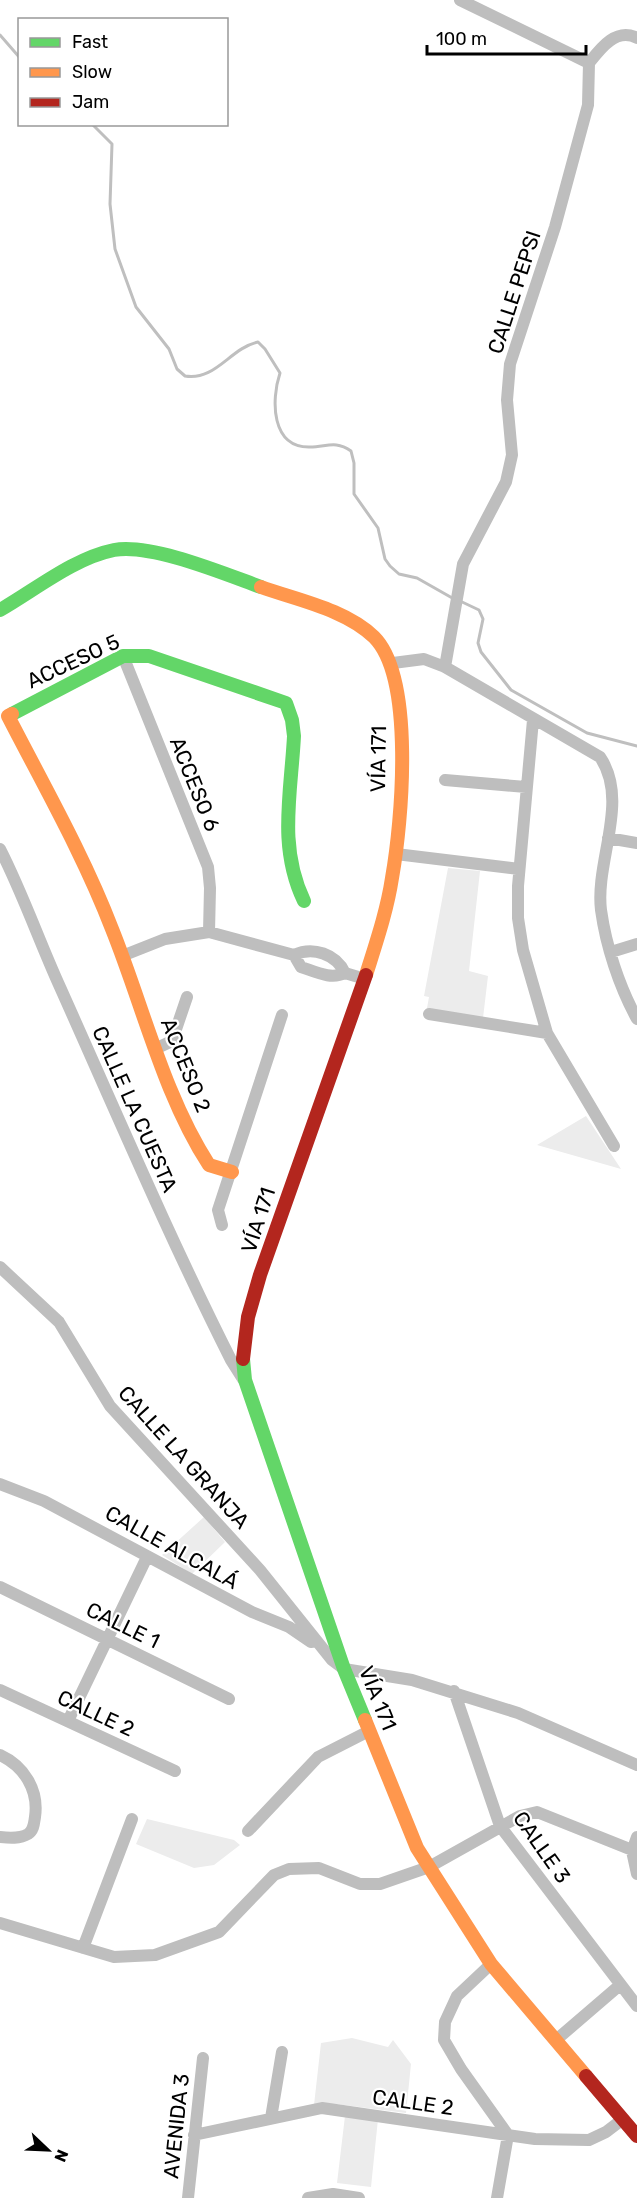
<svg xmlns="http://www.w3.org/2000/svg" width="637" height="2198" viewBox="0 0 637 2198" font-family="Rubik,sans-serif">
<style>
.green{fill:#ececec}
.lines{fill:none;stroke-linecap:round;stroke-linejoin:round}
.stream{stroke:#bfbfbf;stroke-width:3}
.street{stroke:#bebebe;stroke-width:12}
.fast{stroke:#63d668;stroke-width:14}
.slow{stroke:#ff974d;stroke-width:14}
.jam{stroke:#b3261e;stroke-width:14}
.labels{text-anchor:middle;dominant-baseline:central;stroke-width:4.5;stroke-linejoin:round;paint-order:stroke}
.street-label{font-size:21px;fill:#000;stroke:#fff}
</style>
<rect width="100%" height="100%" fill="#fff"/>
<path class="green" d="M 448,868 L 480,871 L 469,971 L 488,976 L 483,1018 L 427,1008 L 429,997 L 424,996 Z
M 586,1116 L 621,1169 L 537,1145 Z
M 204,1517 L 225,1542 L 192,1574 L 162,1555 Z
M 147,1819 L 234,1840 L 240,1845 L 214,1865 L 194,1868 L 136,1844 Z
M 352,2038 L 388,2047 L 393,2040 L 411,2064 L 406,2113 L 336,2104 L 314,2105 L 321,2043 Z
M 345,2116 L 378,2119 L 371,2187 L 337,2183 Z"/>
<g class="lines">
<path class="stream" d="M 0,35 L 20,58
M 92,124 L 112,144 L 110,204 L 115,249 L 136,307 L 169,349 L 177,369 L 185,376 C 216,381 230,348 258,342 L 265,349 L 280,373 C 271,400 271,448 310,447 C 327,447 335,440 351,451 L 354,463 L 354,494 L 378,528 L 385,559 L 390,566 L 399,574 L 417,578 L 454,599
M 460,601 L 479,610 L 483,619 L 478,643 L 481,652 L 511,690 L 587,733 L 637,746"/>
<path class="street" d="M 460,0 L 589,63
M 589,63 C 600,49 616,27 637,38
M 123,656 L 208,867 L 210,888 L 209,932
M 393,663 L 424,659 L 445,667 L 600,757 C 630,801 595,861 601,910 C 606,946 619,986 637,1019
M 445,667 L 463,564 L 506,482 L 512,455 L 507,400 L 510,364 L 555,227 L 588,105 L 589,63
M 533,720 L 518,886 L 518,918 L 523,950 L 547,1033 L 614,1146
M 445,780 L 526,787
M 608,838 L 637,843
M 0,849 C 23,894 39,941 60,987 C 116,1112 169,1237 231,1360 L 243,1379
M 396,854 L 519,869
M 611,952 L 637,944
M 294,955 L 301,967 C 316,972 331,980 345,973
M 122,956 L 165,939 L 209,932 L 294,955 C 313,946 336,954 345,973 L 365,979
M 429,1014 L 547,1033
M 155,1049 L 172,1041 L 187,997
M 222,1225 L 218,1210 L 282,1015
M 0,1267 L 59,1322 L 110,1406 L 260,1570 L 332,1660 L 344,1669 L 412,1680 L 518,1713 L 637,1765
M 0,1484 L 44,1501 L 252,1612 L 289,1627 L 311,1642
M 0,1587 L 229,1699
M 0,1690 L 175,1771
M 454,1691 L 500,1826 L 637,2006
M 68,1721 L 147,1557
M 0,1755 C 24,1766 39,1790 35,1817 C 34,1823 34,1830 28,1834 C 20,1839 9,1838 0,1837
M 248,1831 L 318,1757 L 369,1731
M 637,1837 L 632,1851 L 637,1874
M 0,1923 L 114,1957 L 155,1955 L 219,1932 L 274,1875 L 289,1869 L 319,1868 L 360,1884 L 380,1884 L 429,1867 L 520,1816 L 537,1812 L 637,1852
M 83,1948 L 132,1819
M 491,1964 L 457,1996 L 445,2022 L 444,2040 L 461,2069 L 508,2135 L 497,2198
M 556,2040 L 620,1985
M 271,2118 L 282,2052
M 194,2135 L 322,2108 L 535,2139 L 589,2140 L 606,2132 L 623,2119
M 188,2198 L 203,2058
M 308,2198 L 333,2194 L 359,2198"/>
<path class="fast" d="M 0,610 C 35,590 74,558 114,550 C 151,543 225,574 261,587
M 12,714 L 123,656 L 149,656 L 286,703 L 292,720 L 294,736 C 291,794 278,847 304,901
M 243,1359 L 245,1380 L 344,1669 L 365,1720"/>
<path class="slow" d="M 261,587 C 297,600 345,609 374,637 C 415,678 402,822 392,878 C 387,911 376,943 366,975
M 12,714 L 8,716 C 44,786 84,856 112,929 C 143,1006 164,1096 209,1165 L 232,1172
M 365,1720 L 417,1848 L 491,1964 L 586,2076"/>
<path class="jam" d="M 243,1359 L 248,1317 L 260,1275 L 366,975
M 586,2076 L 637,2136"/>
</g>
<g class="labels">
<g class="street-label">
<text transform="translate(514 292) rotate(-72)">CALLE PEPSI</text>
<text transform="translate(73 661) rotate(-25)">ACCESO 5</text>
<text transform="translate(378 759) rotate(-89)">VÍA 171</text>
<text transform="translate(195 784) rotate(68)">ACCESO 6</text>
<text transform="translate(186 1065) rotate(68)">ACCESO 2</text>
<text transform="translate(135 1109) rotate(66)">CALLE LA CUESTA</text>
<text transform="translate(258 1220) rotate(-72)">VÍA 171</text>
<text transform="translate(184 1457) rotate(48)">CALLE LA GRANJA</text>
<text transform="translate(172 1547) rotate(29)">CALLE ALCALÁ</text>
<text transform="translate(123 1625) rotate(26)">CALLE 1</text>
<text transform="translate(378 1698) rotate(68)">VÍA 171</text>
<text transform="translate(96 1713) rotate(25)">CALLE 2</text>
<text transform="translate(542 1847) rotate(55)">CALLE 3</text>
<text transform="translate(413 2102) rotate(8)">CALLE 2</text>
<text transform="translate(176 2126) rotate(-84)">AVENIDA 3</text>
</g>
</g>
<rect x="18" y="18" width="210" height="108" fill="#ffffff" stroke="#999999" stroke-width="1.5"/>
<rect x="30" y="38" width="30" height="9" fill="#63d668" stroke="#999999" stroke-width="1.5"/>
<text x="72" y="48" font-size="18" fill="#000000">Fast</text>
<rect x="30" y="68" width="30" height="9" fill="#ff974d" stroke="#999999" stroke-width="1.5"/>
<text x="72" y="78" font-size="18" fill="#000000">Slow</text>
<rect x="30" y="98" width="30" height="9" fill="#b3261e" stroke="#999999" stroke-width="1.5"/>
<text x="72" y="108" font-size="18" fill="#000000">Jam</text>
<g transform="translate(48 2150) rotate(113)" stroke="#ffffff" stroke-width="4.5" paint-order="stroke">
<path d="M0-4.5L10 22L0 15L-10 22Z" fill="#000000"/>
<text y="-9" font-size="16" font-weight="bold" text-anchor="middle" fill="#000000">N</text>
</g>
<path d="M427 45v9h159v-9" fill="none" stroke="#000000" stroke-width="3"/>
<text x="436" y="45" font-size="18" fill="#000000" stroke="#ffffff" stroke-width="4.5" paint-order="stroke">100 m</text>
</svg>
